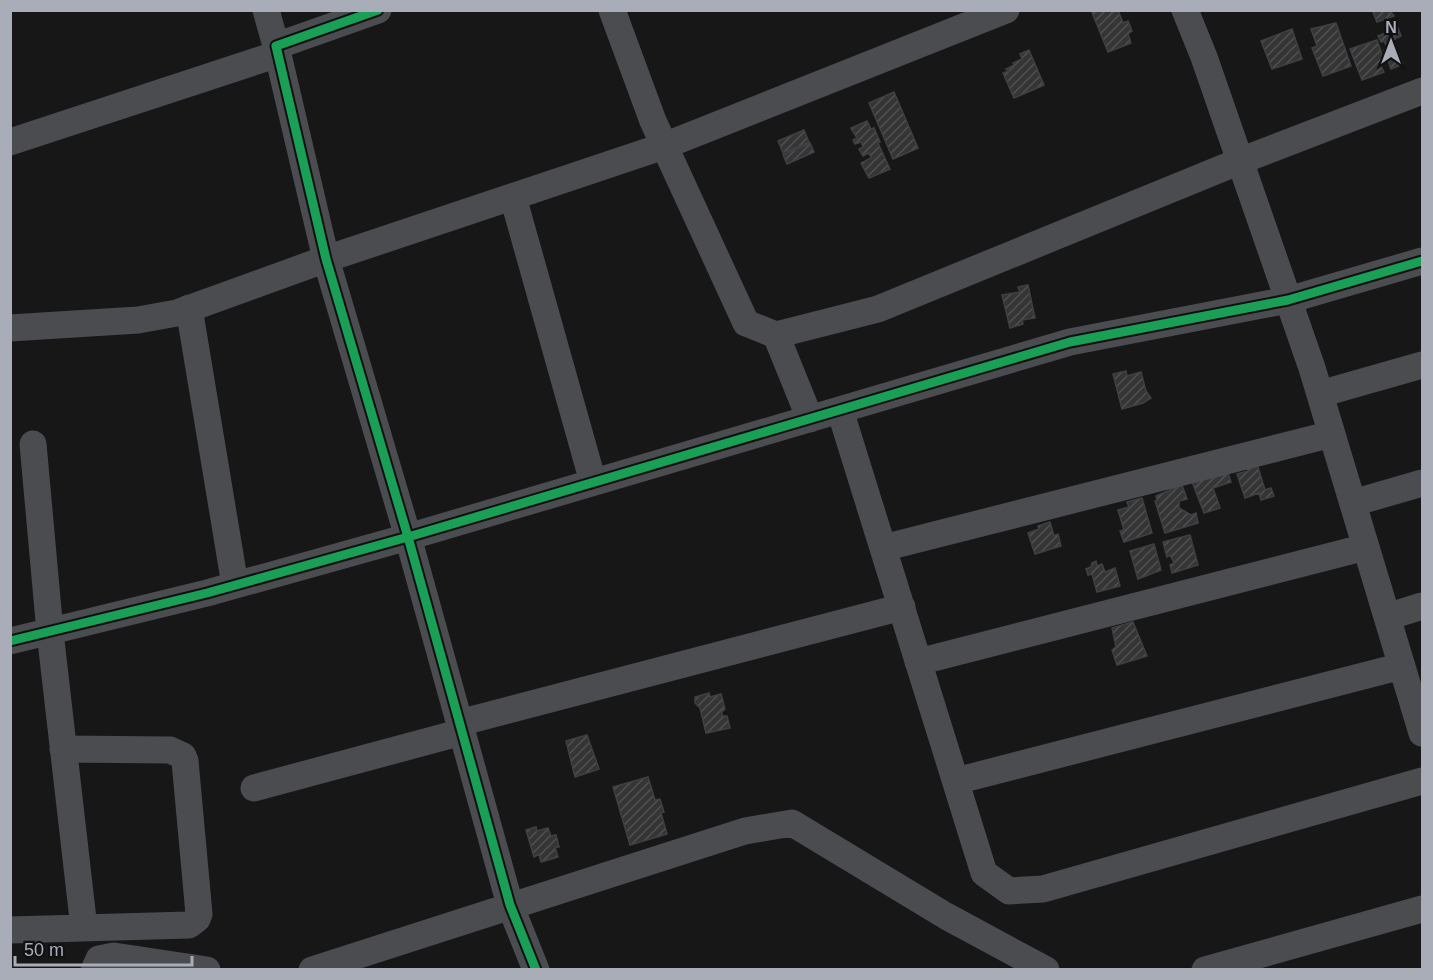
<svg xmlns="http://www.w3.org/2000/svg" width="1433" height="980" viewBox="0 0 1433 980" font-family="Arial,sans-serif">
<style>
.building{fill:url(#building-hatch);stroke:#3f4043;stroke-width:1.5}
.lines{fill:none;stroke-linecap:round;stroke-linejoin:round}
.street{stroke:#4b4c50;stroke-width:27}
.cycleway-casing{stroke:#111113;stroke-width:13}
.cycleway{stroke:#1a9f57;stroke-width:9}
</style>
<defs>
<pattern id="building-hatch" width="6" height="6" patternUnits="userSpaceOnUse" patternTransform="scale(1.5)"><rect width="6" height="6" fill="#353536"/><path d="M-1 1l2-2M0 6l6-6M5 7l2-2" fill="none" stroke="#4f5051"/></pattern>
</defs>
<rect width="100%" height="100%" fill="#171717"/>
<path class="building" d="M 1091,10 L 1118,10 L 1123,23 L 1128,21 L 1132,31 L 1128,34 L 1131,43 L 1108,52 Z
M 1372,10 L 1393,10 L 1390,11 L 1394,16 L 1377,22 Z
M 1336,23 L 1351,66 L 1323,76 L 1312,48 L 1317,46 L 1311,29 Z
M 1398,28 L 1401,36 L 1393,40 L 1403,64 L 1391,69 L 1384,50 L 1387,47 L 1384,41 L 1381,42 L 1378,36 Z
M 1292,29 L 1302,59 L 1272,69 L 1261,41 Z
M 1377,40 L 1384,60 L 1380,64 L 1384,72 L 1362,80 L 1350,49 Z
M 1029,50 L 1044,85 L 1014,98 L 1003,73 L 1009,71 L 1006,69 L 1014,65 L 1013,63 L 1022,59 L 1020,54 Z
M 894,92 L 918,148 L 893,159 L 869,103 Z
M 867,121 L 871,129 L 874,128 L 880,142 L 878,143 L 890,169 L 869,178 L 861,163 L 871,158 L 869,153 L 863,156 L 859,149 L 863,147 L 861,142 L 855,144 L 853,140 L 857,138 L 851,128 Z
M 804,130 L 809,142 L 783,153 L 778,141 Z
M 810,143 L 814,152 L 787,164 L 783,155 Z
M 1028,285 L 1035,318 L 1022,320 L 1023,324 L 1010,328 L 1002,295 L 1020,292 L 1018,287 Z
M 1126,371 L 1127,376 L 1141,372 L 1146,391 L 1151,398 L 1143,403 L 1122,409 L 1113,374 Z
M 1257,464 L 1265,490 L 1271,488 L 1274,496 L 1261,500 L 1259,493 L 1245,498 L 1237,474 L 1248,471 L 1246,468 Z
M 1226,467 L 1231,482 L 1213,488 L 1220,508 L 1204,513 L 1191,479 Z
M 1182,485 L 1187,499 L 1179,501 L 1179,508 L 1191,515 L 1196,513 L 1198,523 L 1165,533 L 1155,501 L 1157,500 L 1156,496 Z
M 1142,498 L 1152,533 L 1124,542 L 1120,531 L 1124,530 L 1118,510 L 1129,507 L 1127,502 Z
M 1050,522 L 1054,536 L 1058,534 L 1061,546 L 1035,554 L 1028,533 L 1039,529 L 1038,526 Z
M 1190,535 L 1198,565 L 1172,573 L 1170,565 L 1174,563 L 1170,555 L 1167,557 L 1163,542 Z
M 1154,544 L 1161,570 L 1138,579 L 1130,551 Z
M 1096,561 L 1097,566 L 1102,564 L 1105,572 L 1115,568 L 1120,586 L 1097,592 L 1092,574 L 1088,575 L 1086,569 L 1091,567 L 1092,563 Z
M 1133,622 L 1147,656 L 1117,665 L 1112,650 L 1116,647 L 1112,628 Z
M 709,693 L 710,697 L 721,694 L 725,709 L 722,712 L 722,716 L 727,716 L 730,728 L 706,733 L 700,708 L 695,703 L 695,697 Z
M 587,735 L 599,769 L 575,777 L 566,741 Z
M 648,777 L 655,800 L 660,799 L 664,812 L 661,813 L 667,834 L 630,845 L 613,787 Z
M 536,827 L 537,831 L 548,828 L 551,836 L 556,835 L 559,847 L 555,847 L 558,857 L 541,862 L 539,854 L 534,857 L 526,830 Z"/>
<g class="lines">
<path class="street" d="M 266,10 L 276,46
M 378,10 L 276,46 L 326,259 L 408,537 L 510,905 L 536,970
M 612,10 L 653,121 L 746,323 L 776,335 L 878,309 L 1240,161 L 1422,91
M 1185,10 L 1204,57 L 1312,368 L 1422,733
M 10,142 L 278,54
M 513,197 L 593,482
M 189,308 L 235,585
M 10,328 L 138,320 L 177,313 L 326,259 L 664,146 L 1006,10
M 776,335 L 810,419
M 1320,394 L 1422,365
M 840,410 L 984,873 L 1009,891 L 1043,889 L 1422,781
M 33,444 L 50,632 L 84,928
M 1353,503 L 1422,483
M 883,548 L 1332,434
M 1387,617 L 1422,606
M 10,641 L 207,593 L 408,537 L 1070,342 L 1288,300 L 1422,261
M 918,662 L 1366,547
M 459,723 L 902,607
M 956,781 L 1402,666
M 254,788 L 462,732
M 10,930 L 189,925 L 197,919 L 199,914 L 185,761 L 183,756 L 170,750 L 63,749
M 94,970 L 99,959 L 114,956 L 207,970
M 312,970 L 745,831 L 792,823 L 946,916 L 1046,970
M 1205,970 L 1422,909"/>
<defs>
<path id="cycleway" d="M 378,10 L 276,46 L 326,259 L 408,537 L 510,905 L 536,970
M 10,641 L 207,593 L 408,537 L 1070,342 L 1288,300 L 1422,261"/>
</defs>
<use href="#cycleway" class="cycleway-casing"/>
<use href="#cycleway" class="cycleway"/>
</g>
<rect width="1433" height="980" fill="none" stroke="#a8adb8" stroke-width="24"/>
<g transform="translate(1391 42)" stroke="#111113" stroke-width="4.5" paint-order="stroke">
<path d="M0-4.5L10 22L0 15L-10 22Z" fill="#a8adb8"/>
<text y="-9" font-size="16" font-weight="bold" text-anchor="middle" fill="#a8adb8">N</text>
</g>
<path d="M15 956v9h177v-9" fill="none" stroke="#a8adb8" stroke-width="3"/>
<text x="24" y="956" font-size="18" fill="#a8adb8" stroke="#111113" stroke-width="4.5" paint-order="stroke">50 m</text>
</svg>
